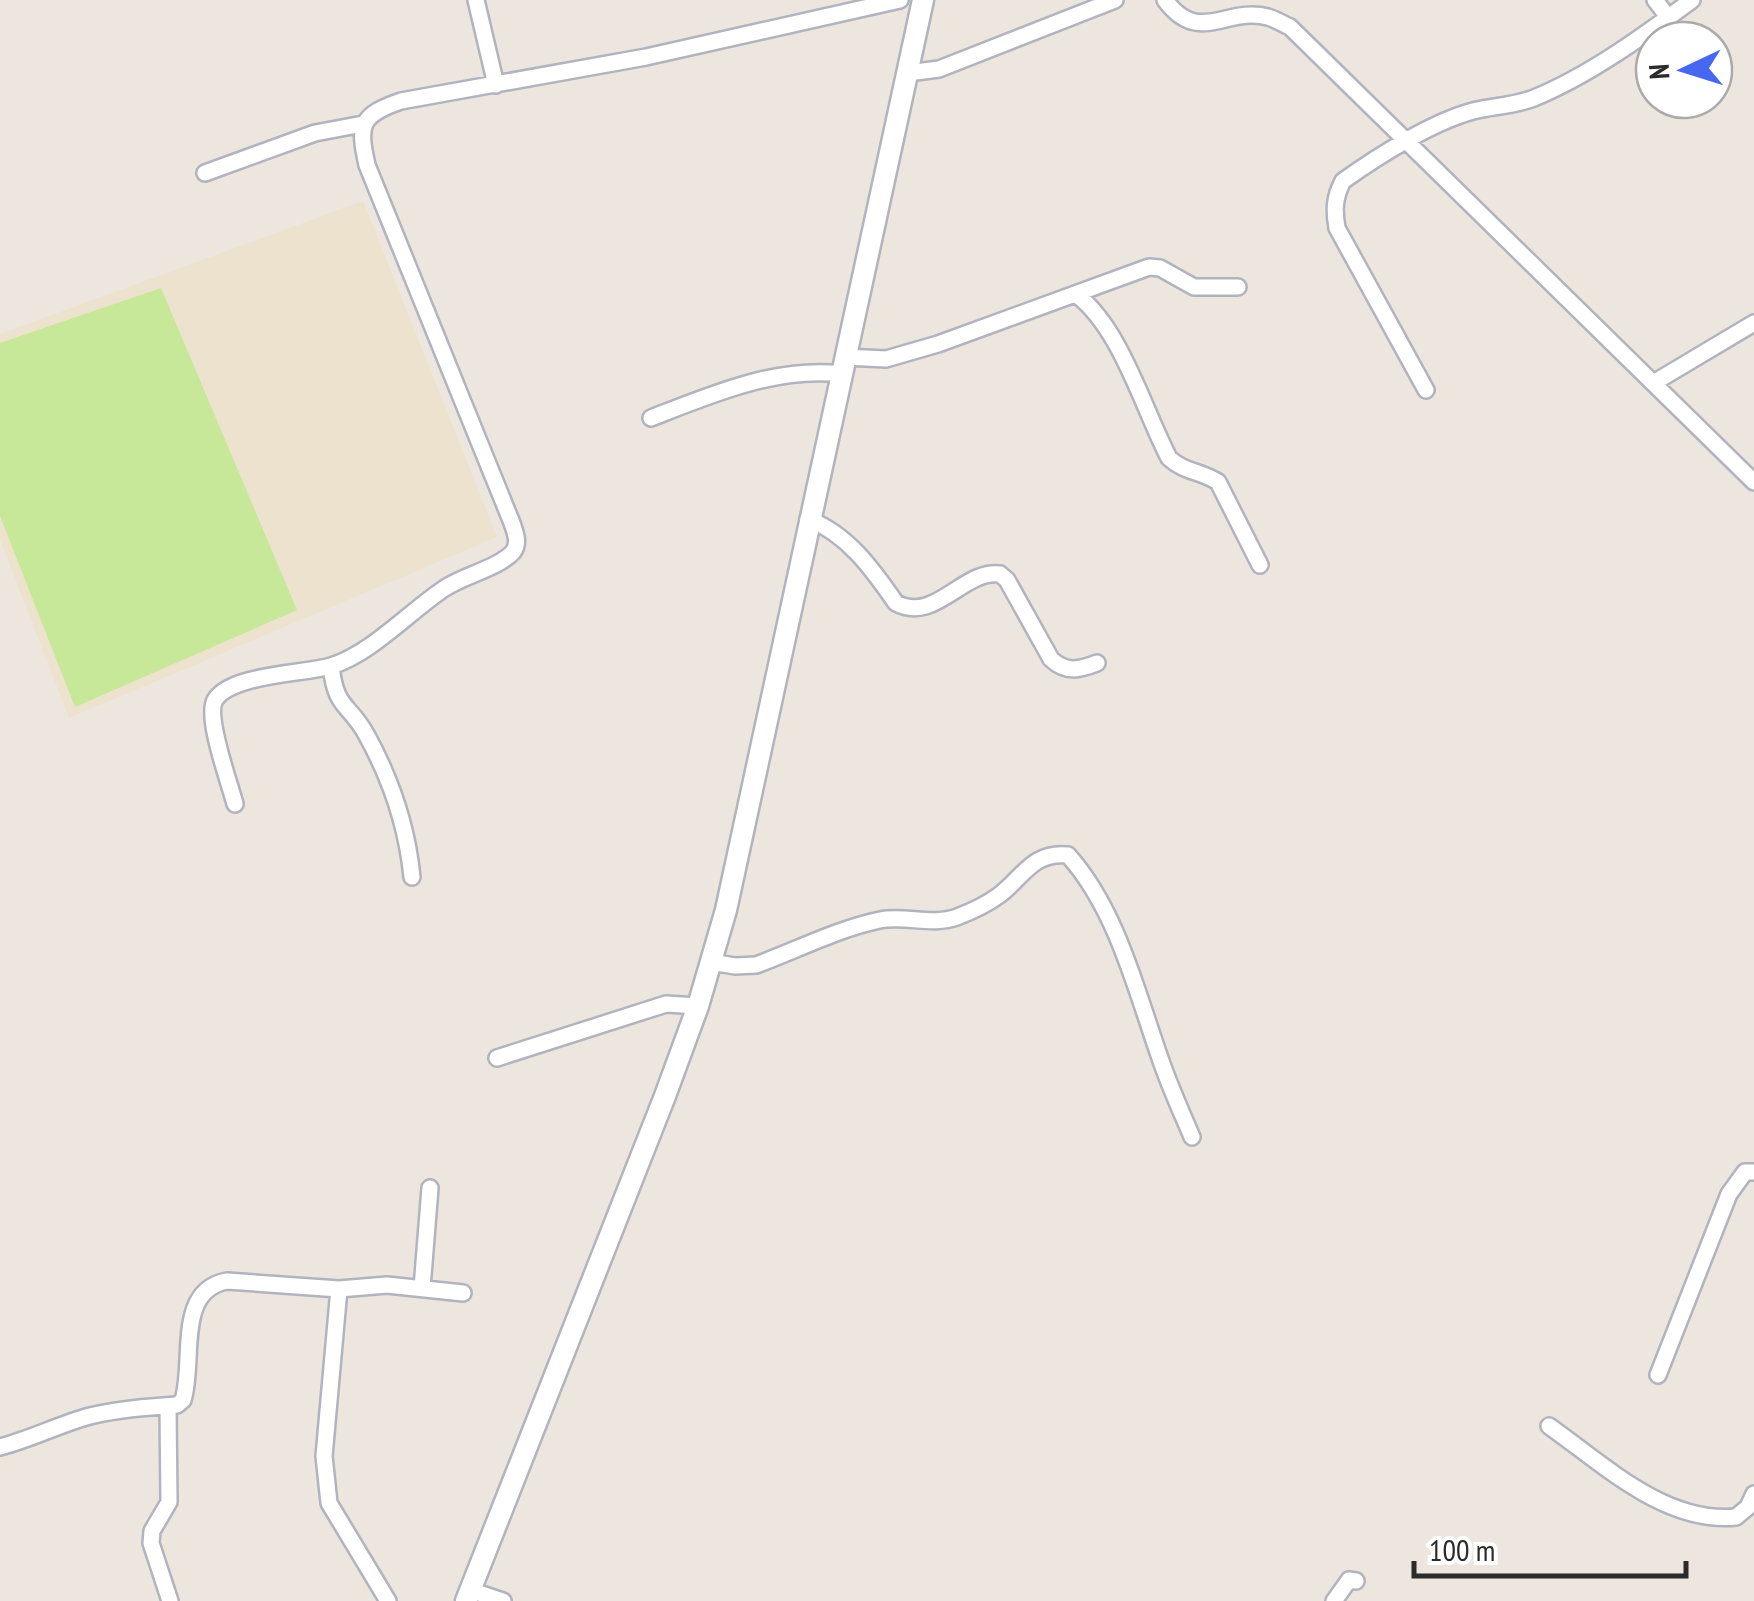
<svg xmlns="http://www.w3.org/2000/svg" width="1754" height="1601" viewBox="0 0 1754 1601" font-family="'PT Sans Narrow',sans-serif">
<style>
.education{fill:#ede2ce}
.pitch{fill:#c7e799}
.lines{fill:none;stroke-linecap:round;stroke-linejoin:round}
.street-casing{stroke:#b1b4be;stroke-width:20}
.secondary-casing{stroke:#b1b4be;stroke-width:25}
.street{stroke:#fff;stroke-width:15}
.secondary{stroke:#fff;stroke-width:20}
</style>
<rect width="100%" height="100%" fill="#ece6de"/>
<path class="education" d="M 363,201 L 497,537 L 69,718 L 0,540 L 0,334 Z"/>
<path class="pitch" d="M 161,288 L 297,610 L 75,707 L 0,516 L 0,343 Z"/>
<g class="lines">
<defs>
<path id="street" d="M 476,0 L 496,85
M 1165,0 C 1199,46 1226,6 1268,17 C 1275,19 1283,24 1290,27 L 1754,482
M 1655,0 L 1668,17
M 908,73 L 939,69 L 1115,0
M 205,173 L 315,133 L 363,124
M 1077,295 C 1121,329 1143,408 1169,458 C 1184,472 1201,471 1218,482 L 1260,565
M 844,357 L 886,359 L 938,344 L 1149,267 L 1160,268 L 1194,287 L 1238,287
M 1655,382 L 1754,323
M 1426,390 L 1337,228 C 1334,210 1334,198 1343,181 C 1378,156 1432,122 1473,111 C 1493,106 1514,106 1534,98 C 1590,75 1643,36 1692,0
M 651,418 C 710,395 777,366 841,374
M 808,519 C 848,534 873,570 896,603 C 935,624 963,569 1000,574 L 1007,580 L 1051,659 C 1066,673 1079,670 1097,663
M 331,666 C 336,710 348,702 366,734 C 391,779 407,827 412,877
M 235,804 C 230,784 205,717 215,700 C 231,674 304,674 331,666 C 371,654 410,611 445,588 C 463,576 500,567 513,552 C 520,543 515,532 512,523 L 367,165 C 358,125 360,115 401,101 L 646,57 L 900,0
M 711,962 L 735,966 L 756,965 C 797,950 837,929 880,920 C 905,915 933,926 957,917 C 970,912 987,904 998,896 C 1022,879 1032,851 1068,855 C 1117,910 1136,990 1160,1058 C 1169,1085 1181,1111 1192,1137
M 497,1058 L 666,1004 L 698,1006
M 422,1288 L 430,1188
M 339,1289 L 387,1285 L 463,1293
M 1658,1375 L 1729,1194 L 1745,1172 L 1754,1172
M 168,1406 L 169,1502 L 152,1531 L 151,1543 L 170,1601
M 1549,1426 C 1603,1464 1665,1524 1736,1517 L 1748,1507 L 1754,1494
M 0,1447 C 31,1439 60,1424 90,1416 C 119,1409 148,1407 177,1405 L 183,1400 C 195,1362 175,1290 227,1281 L 339,1289 L 324,1456 L 329,1503 L 388,1601
M 470,1590 L 503,1601
M 1334,1601 L 1349,1580 L 1356,1581"/>
<path id="secondary" d="M 466,1601 L 665,1096 L 698,1006 L 726,910 L 923,0"/>
</defs>
<use href="#street" class="street-casing"/>
<use href="#secondary" class="secondary-casing"/>
<use href="#street" class="street"/>
<use href="#secondary" class="secondary"/>
</g>
<g transform="translate(1684 70) rotate(266)"><circle r="48" fill="#ffffff" stroke="#aaaaaa" stroke-width="2.5"/>
<path d="M0-8L18 38L0 25L-18 38Z" fill="#4668f1"/>
<text y="-15" font-size="28" font-weight="bold" text-anchor="middle" fill="#2b2b2b">N</text>
</g>
<path d="M1414 1561v15h272v-15" fill="none" stroke="#2b2b2b" stroke-width="5"/>
<text x="1429" y="1561" font-size="30" fill="#2b2b2b" stroke="#ffffff" stroke-width="8" paint-order="stroke">100 m</text>
</svg>
